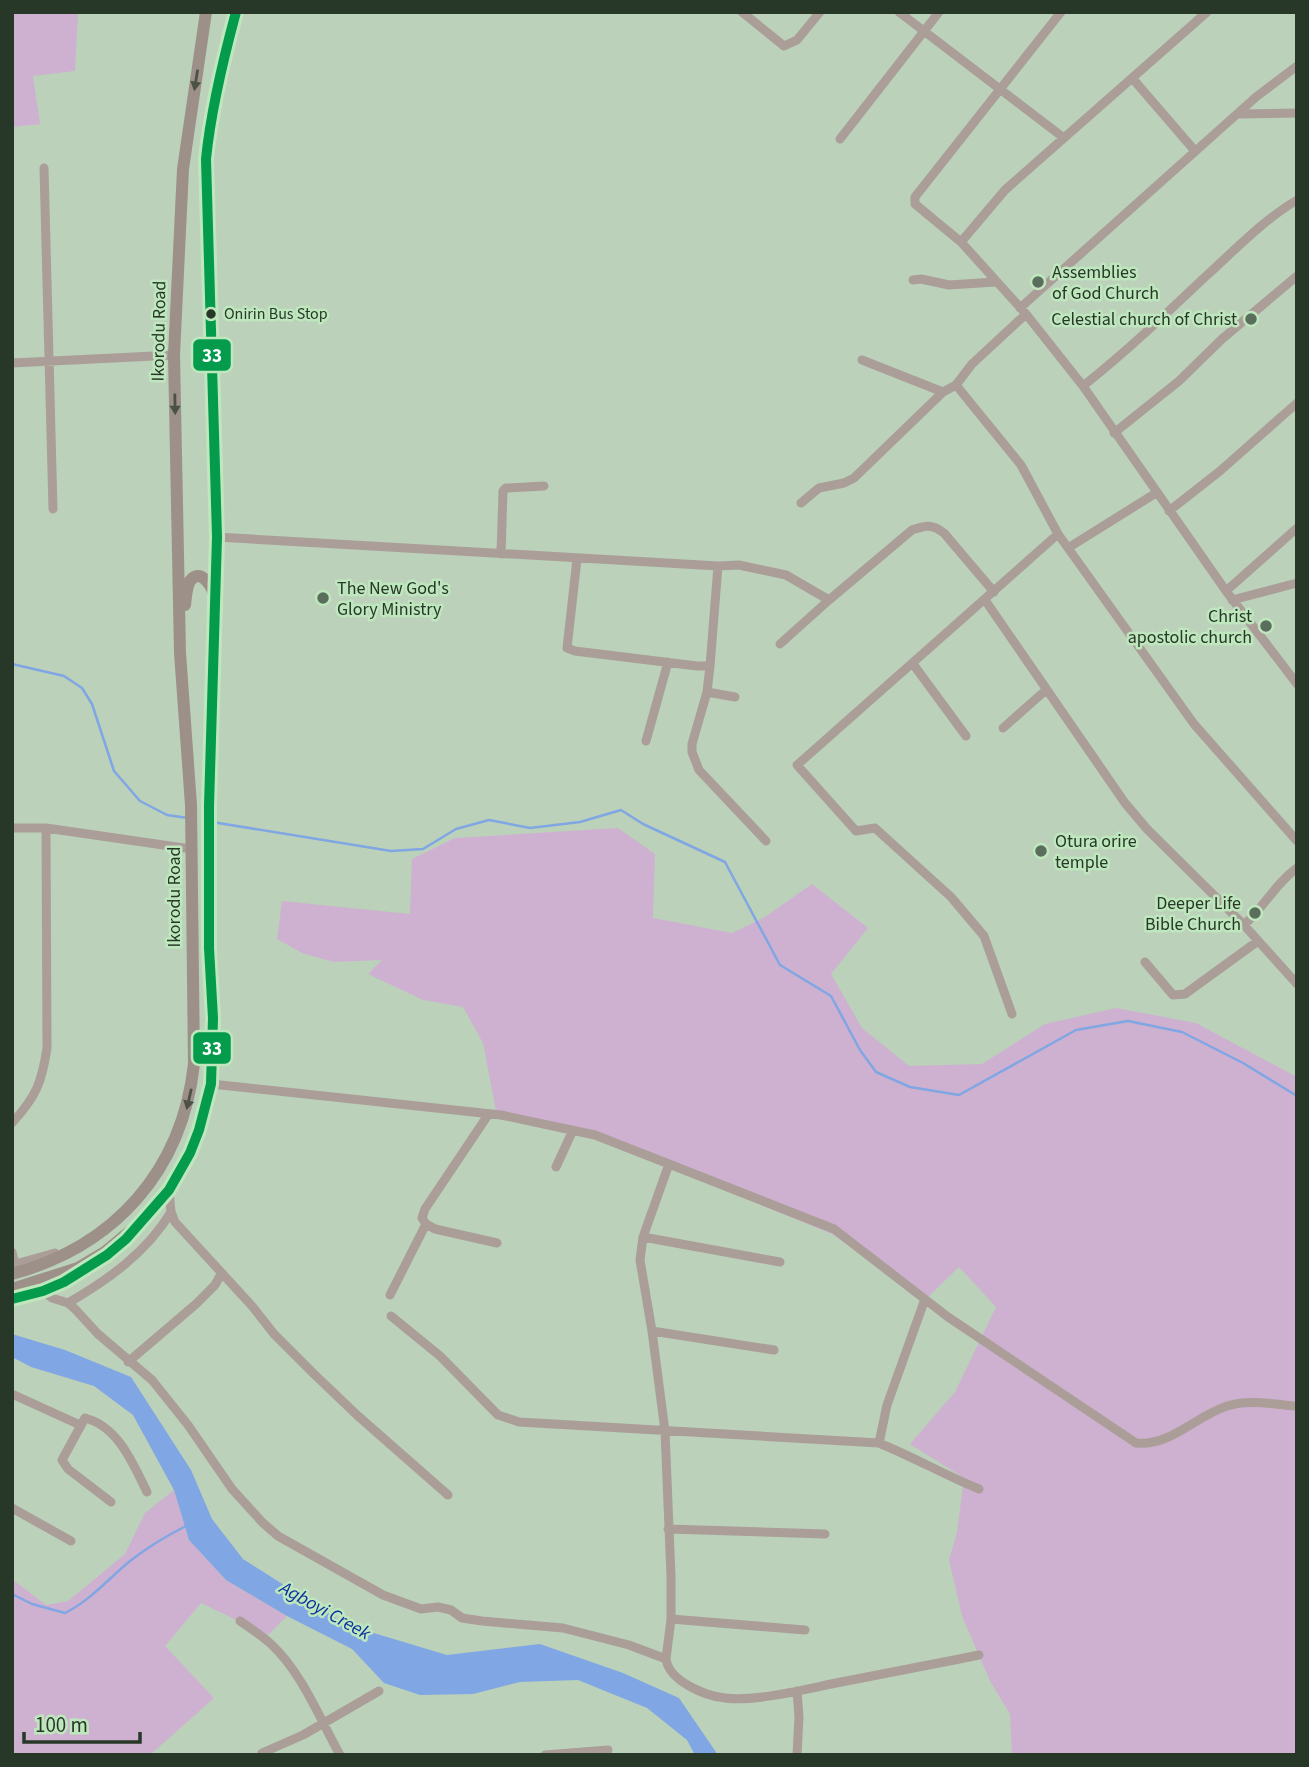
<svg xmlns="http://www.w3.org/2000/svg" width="1309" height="1767" viewBox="0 0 1309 1767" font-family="'Source Sans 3',sans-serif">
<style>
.green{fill:#ceb1d1}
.water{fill:#80a6e3}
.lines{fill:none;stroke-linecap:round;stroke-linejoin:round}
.stream{stroke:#80a6e3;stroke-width:2.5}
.minor{stroke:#ab9e99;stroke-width:9}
.highway{stroke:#9d9089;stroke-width:12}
.bus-1-casing{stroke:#bfe7be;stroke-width:16}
.bus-1{stroke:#049b4d;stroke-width:10}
.oneway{fill:#4b5245}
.poi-dot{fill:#5b6e5b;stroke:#bfe7be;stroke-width:2.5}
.bus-dot{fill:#283828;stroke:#bfe7be;stroke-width:2.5}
.labels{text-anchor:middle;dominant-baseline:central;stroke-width:5;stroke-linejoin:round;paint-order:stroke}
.bus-label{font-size:16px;fill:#283828;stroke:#bfe7be;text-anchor:start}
.poi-label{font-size:18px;fill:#283828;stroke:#bfe7be;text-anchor:start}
.street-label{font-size:18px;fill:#283828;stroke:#bfe7be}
.water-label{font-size:19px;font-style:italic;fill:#0a309f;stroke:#bfe7be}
.line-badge{stroke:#bfe7be;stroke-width:2.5}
.badge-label{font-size:19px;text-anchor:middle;font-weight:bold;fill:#fff}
</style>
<rect width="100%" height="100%" fill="#bbd1ba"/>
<path class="green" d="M 12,12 L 78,12 L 75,71 L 33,76 L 40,124 L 12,127 Z
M 618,828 L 655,854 L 653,918 L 732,933 L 765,917 L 812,884 L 868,928 L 831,974 L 862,1028 L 909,1066 L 982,1064 L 1045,1024 L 1116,1008 L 1196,1023 L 1297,1077 L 1297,1755 L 1012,1755 L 1010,1714 L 990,1681 L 962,1616 L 949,1560 L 957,1532 L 964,1478 L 910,1444 L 955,1392 L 996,1307 L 959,1267 L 926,1299 L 832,1234 L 582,1132 L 497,1116 L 483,1043 L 463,1007 L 423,1000 L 368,974 L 382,960 L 334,962 L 302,953 L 277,939 L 282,901 L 410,914 L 412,859 L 455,838 Z
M 174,1490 L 189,1540 L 226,1580 L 287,1616 L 268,1635 L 201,1603 L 165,1646 L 214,1698 L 150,1755 L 12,1755 L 12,1579 L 46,1605 L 68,1601 L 125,1554 L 145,1513 Z"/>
<path class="water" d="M 12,1334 L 65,1350 L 131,1377 L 191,1470 L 212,1519 L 243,1559 L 347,1625 L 447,1655 L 540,1644 L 623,1673 L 679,1698 L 718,1755 L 695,1755 L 687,1740 L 647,1708 L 578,1680 L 520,1682 L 473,1694 L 420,1695 L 384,1683 L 352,1649 L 287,1616 L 226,1580 L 189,1540 L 174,1490 L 133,1415 L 94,1386 L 31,1367 L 12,1357 Z"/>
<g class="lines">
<path class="stream" d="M 12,664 L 64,676 L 82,688 L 92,704 L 114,771 L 140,801 L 167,815 L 188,818
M 212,822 L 391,851 L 423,849 L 456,829 L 489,820 L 530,828 L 580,822 L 621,810 L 643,824 L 725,862 L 780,965 L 831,996 L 860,1050 L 876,1072 L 910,1087 L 959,1095 L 1076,1030 L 1128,1021 L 1182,1032 L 1243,1063 L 1297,1096
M 12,1594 L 32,1604 L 65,1613 C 91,1600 108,1579 130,1561 C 148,1547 166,1536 186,1526"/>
<path class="minor" d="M 742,12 L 784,46 L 797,40 L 820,12
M 899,12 L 1064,138
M 1061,12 L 915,197 L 915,204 L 961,242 L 1026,314 L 1083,386 L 1226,591 L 1297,684
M 1133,79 L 1195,151
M 1240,114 L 1297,113
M 840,139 L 939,12
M 44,168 L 53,509
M 961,242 L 1005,190 L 1207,12
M 913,280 L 921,279 L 949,285 L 995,282
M 1020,308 L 1256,97 L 1297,66
M 862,360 L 943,392
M 12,363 L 174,355
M 956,385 L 1021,465 L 1058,534 L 1194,724 L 1297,841
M 1083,386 C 1126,352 1166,314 1205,277 C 1235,250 1262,221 1297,200
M 1114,433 L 1179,381 L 1222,339 L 1297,276
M 801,503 L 819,488 L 844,483 L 854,478 L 943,392 L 956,385 L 972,364 L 1026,314
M 1169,511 L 1220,471 L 1297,403
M 217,537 L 718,566 L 739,565 L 786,575 L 829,600 L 912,530 C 926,525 932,524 944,533 L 994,592
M 1068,548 L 1156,493
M 501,554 L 503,491 L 506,488 L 544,486
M 577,559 L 567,648 L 575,651 L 697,666 L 710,666 L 718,566
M 1226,591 L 1297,528
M 985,600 L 1125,803 L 1147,829 L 1244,925 L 1297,984
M 1232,600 L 1297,583
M 780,644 L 829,600
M 913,664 L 966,736
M 710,666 L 707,692 L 692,744 L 692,752 L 699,770 L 766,841
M 707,692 L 735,697
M 1003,728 L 1046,690
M 646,741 L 668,662
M 12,828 L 46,828 L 184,848
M 1244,925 C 1264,907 1275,884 1297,868
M 1145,962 L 1173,995 L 1185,994 L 1258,941
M 1012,1014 L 984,936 L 951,897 L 875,828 L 856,831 L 797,765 L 1058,534
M 211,1084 L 501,1115 L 595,1135 L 669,1164 L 834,1229 L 948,1317 L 1136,1443 C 1169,1447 1196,1416 1227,1406 C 1248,1399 1273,1404 1294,1406
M 488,1115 L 425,1209 L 422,1218 L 426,1224 L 435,1229 L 497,1243
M 12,1123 C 36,1097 42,1082 47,1048 L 46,828
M 556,1167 L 573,1130
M 169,1190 L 171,1212 L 175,1222 L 252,1306 L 274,1334 L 314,1374 L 358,1416 L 448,1495
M 643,1237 L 780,1262
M 12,1252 L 15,1264
M 12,1265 L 55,1253
M 43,1291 L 52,1298 L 68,1303 L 75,1309 L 98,1334 L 152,1380 L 188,1425 L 232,1489 L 262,1522 L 278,1536 L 383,1595 L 421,1609 L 438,1607 L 451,1610 L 462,1618 L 482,1621 L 563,1628 L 629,1645 L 666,1659 C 669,1681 705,1696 725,1698 C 753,1702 803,1690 831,1684 C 881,1674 930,1665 979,1655
M 390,1295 L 426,1224
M 12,1299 L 43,1291 L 85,1270
M 925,1299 L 887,1405 L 879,1443 C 913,1457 945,1475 979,1489
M 68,1303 C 108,1280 147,1252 171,1212
M 391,1316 L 440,1356 L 498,1415 L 519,1422 L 879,1443
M 652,1331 L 774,1350
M 128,1362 L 196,1304 L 215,1285 L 221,1274
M 12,1394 L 80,1425
M 111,1502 L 68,1469 L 62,1460 L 85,1418 C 119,1427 133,1464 147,1492
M 12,1508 L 71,1541
M 668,1529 L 825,1534
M 671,1619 L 805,1630
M 240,1621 C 250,1628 261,1635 271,1644 C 302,1673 319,1717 340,1755
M 666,1659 L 671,1619 L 671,1576 L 665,1431 L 652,1331 L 640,1260 L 643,1237 L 669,1164
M 262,1753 L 303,1735 L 379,1691
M 545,1755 L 608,1750
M 797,1755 L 799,1717 L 797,1691"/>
<path class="highway" d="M 185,605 C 186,598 186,588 190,581 C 200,567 212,586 214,595
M 12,1274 C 115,1246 182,1171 194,1064 L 191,805 L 180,653 L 174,355 L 183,169 L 206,12
M 12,1289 L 78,1268 L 105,1252 L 145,1219 L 169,1190 L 190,1153 L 199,1130 L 211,1084 L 213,1018 L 209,948 L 209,806 L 217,537 L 206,159 C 211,109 223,60 236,12"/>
<defs>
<path id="bus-1" d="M 12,1299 L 43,1291 L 64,1282 L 107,1255 L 126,1239 L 169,1190 L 190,1153 L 199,1130 L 211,1084 L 213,1018 L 209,948 L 209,806 L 217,537 L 206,159 C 211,109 223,60 236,12"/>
</defs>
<use href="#bus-1" class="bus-1-casing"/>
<use href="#bus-1" class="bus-1"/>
</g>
<defs><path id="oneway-solid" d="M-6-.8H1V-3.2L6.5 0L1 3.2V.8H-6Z" transform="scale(1.75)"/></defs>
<g class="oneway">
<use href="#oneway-solid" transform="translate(196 80) rotate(99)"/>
<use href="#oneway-solid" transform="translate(175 404) rotate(89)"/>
<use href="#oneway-solid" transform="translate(189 1099) rotate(103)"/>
</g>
<g class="poi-dot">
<circle cx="1038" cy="282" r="7"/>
<circle cx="1251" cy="319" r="7"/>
<circle cx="323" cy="598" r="7"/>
<circle cx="1266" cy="626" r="7"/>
<circle cx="1041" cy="851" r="7"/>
<circle cx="1255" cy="913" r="7"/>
</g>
<circle class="bus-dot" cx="211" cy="314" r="6"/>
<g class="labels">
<g class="bus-label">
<text x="224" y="314">Onirin Bus Stop</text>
</g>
<g class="poi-label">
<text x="1052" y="272">Assemblies<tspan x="1052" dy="21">of God Church</tspan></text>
<text x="1237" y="319" text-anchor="end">Celestial church of Christ</text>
<text x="337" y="588">The New God's<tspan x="337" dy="21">Glory Ministry</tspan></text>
<text x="1252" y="616" text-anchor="end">Christ<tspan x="1252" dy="21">apostolic church</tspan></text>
<text x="1055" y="841">Otura orire<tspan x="1055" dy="21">temple</tspan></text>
<text x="1241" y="903" text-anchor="end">Deeper Life<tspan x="1241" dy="21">Bible Church</tspan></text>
</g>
<g class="street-label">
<text transform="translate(159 331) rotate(-89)">Ikorodu Road</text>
<text transform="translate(174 897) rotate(-90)">Ikorodu Road</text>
</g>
<g class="water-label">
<text transform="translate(325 1611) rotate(29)">Agboyi Creek</text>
</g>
</g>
<g class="line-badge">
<rect x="192" y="338" width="40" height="34" rx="7" fill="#049b4d"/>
<rect x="192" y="1031" width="40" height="34" rx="7" fill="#049b4d"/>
</g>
<g class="badge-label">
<text x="212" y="362">33</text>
<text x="212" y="1055">33</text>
</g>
<rect width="1309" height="1767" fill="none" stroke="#283828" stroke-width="28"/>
<path d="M24 1732v10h116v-10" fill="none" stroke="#283828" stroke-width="3.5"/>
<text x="35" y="1732" font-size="21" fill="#283828" stroke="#bfe7be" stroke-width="5" paint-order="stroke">100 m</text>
</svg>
